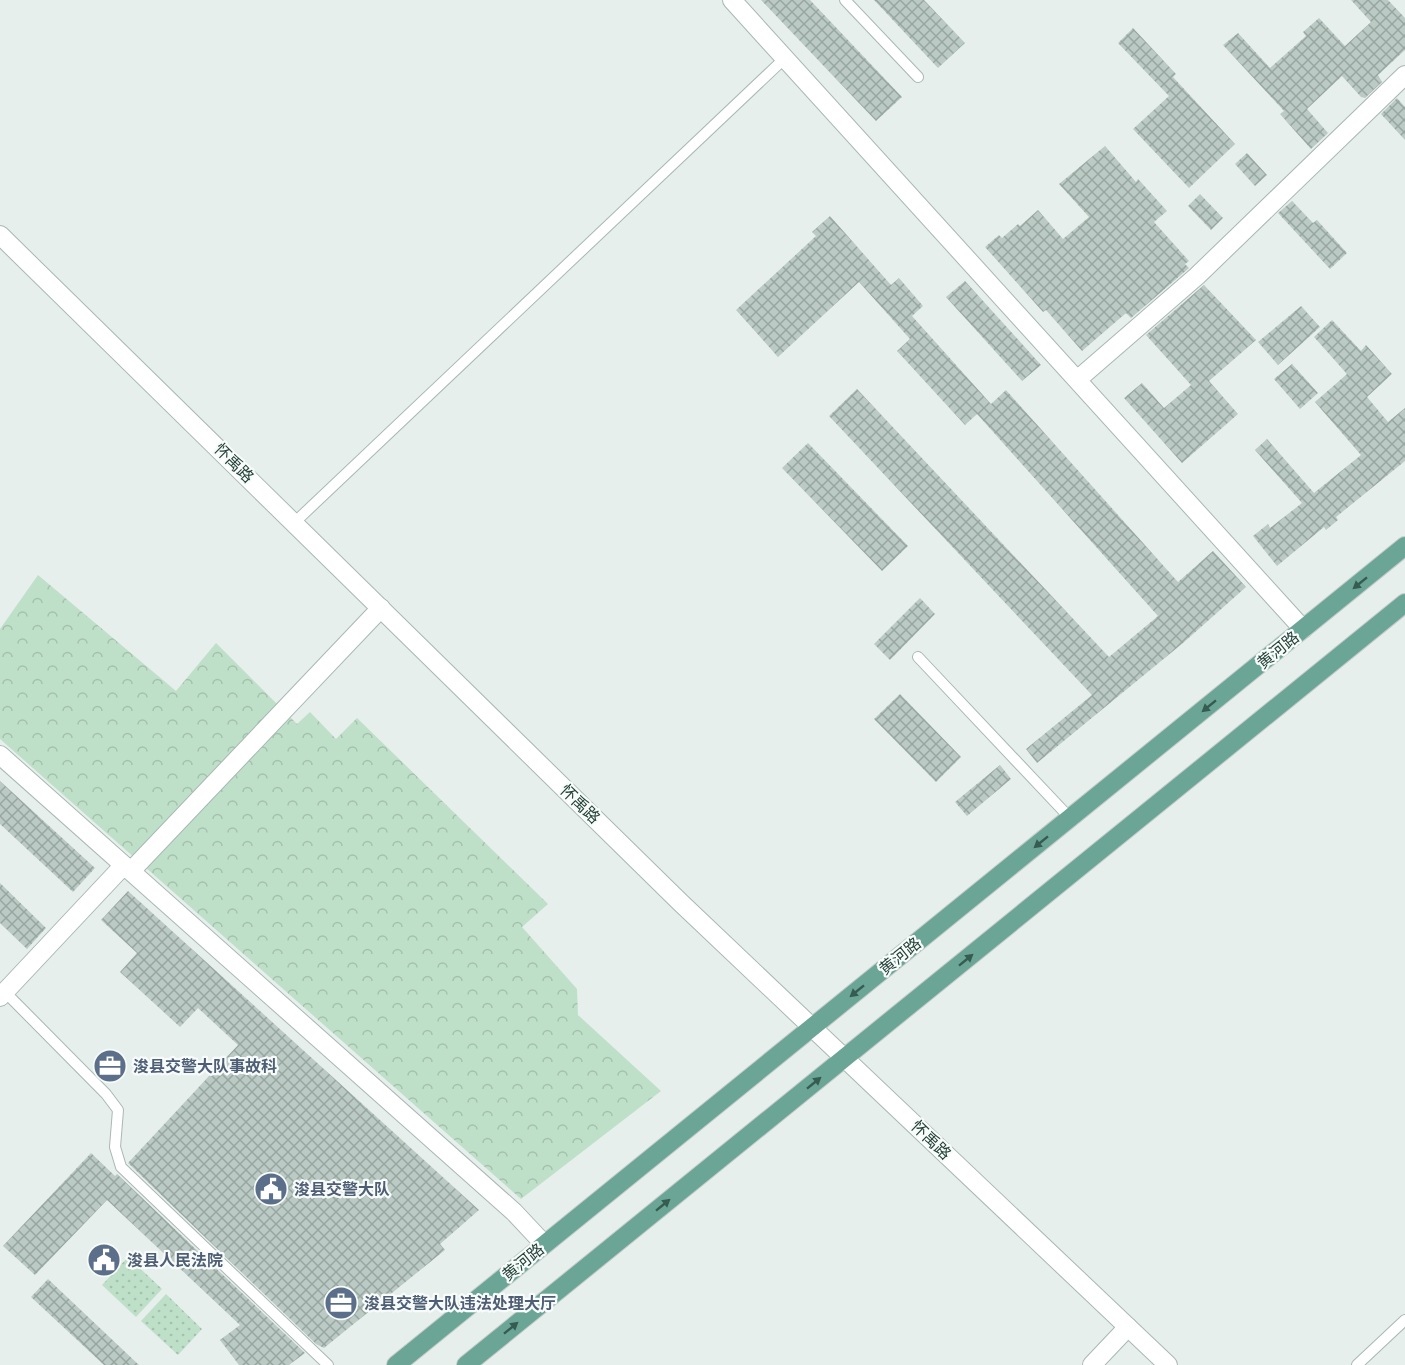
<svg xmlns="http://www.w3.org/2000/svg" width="1405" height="1365" viewBox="0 0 1405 1365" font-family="Poppins,'Noto Sans SC',sans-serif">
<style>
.grass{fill:url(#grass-dots)}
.forest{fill:url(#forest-crowns)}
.building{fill:url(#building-cross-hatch)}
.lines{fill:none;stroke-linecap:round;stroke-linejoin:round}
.service-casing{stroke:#a8b8b2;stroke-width:12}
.minor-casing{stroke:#a8b8b2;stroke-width:20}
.tertiary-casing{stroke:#a8b8b2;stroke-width:20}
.primary-casing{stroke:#c2cac8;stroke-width:20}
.service{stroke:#fff;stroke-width:10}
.minor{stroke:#fff;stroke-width:18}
.tertiary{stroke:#fff;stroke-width:18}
.primary{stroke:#6aa596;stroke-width:18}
.oneway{fill:#365b51}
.labels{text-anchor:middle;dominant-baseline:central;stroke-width:4.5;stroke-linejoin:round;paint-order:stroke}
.street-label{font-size:16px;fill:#24423a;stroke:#f7fbf9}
.service-label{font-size:16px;font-weight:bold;fill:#4e5e75;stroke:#f7fbf9;text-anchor:start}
</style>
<defs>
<pattern id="grass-dots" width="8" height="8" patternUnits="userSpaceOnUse" patternTransform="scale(1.5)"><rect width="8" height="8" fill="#bfe0c8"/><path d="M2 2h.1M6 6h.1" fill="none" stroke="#a4c1ad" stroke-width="1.8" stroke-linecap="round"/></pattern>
<pattern id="forest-crowns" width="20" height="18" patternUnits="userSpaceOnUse" patternTransform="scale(1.5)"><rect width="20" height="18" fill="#bfe0c8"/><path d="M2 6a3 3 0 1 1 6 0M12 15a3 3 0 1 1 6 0" fill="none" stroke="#a4c1ad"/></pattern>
<pattern id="building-cross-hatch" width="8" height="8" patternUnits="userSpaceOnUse" patternTransform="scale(1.5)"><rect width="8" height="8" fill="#bbcac4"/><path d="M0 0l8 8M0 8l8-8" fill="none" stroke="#98a6a0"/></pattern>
</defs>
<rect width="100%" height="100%" fill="#e6efeb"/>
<path class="grass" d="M 128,1257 L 162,1289 L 136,1317 L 102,1285 Z
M 166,1294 L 202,1329 L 178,1355 L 141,1321 Z"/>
<path class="forest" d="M 38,575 L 176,691 L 216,643 L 297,724 L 310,712 L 336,739 L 357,718 L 548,904 L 522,927 L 577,989 L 578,1015 L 661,1091 L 521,1199 L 0,739 L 0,629 Z"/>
<path class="building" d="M 761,0 L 810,0 L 902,97 L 876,121 Z
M 874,0 L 924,0 L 965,43 L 938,68 Z
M 1351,0 L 1388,0 L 1405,18 L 1405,50 L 1378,75 L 1382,82 L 1365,98 L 1361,97 L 1342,76 L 1307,109 L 1328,133 L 1311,149 L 1280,114 L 1284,111 L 1223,45 L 1238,33 L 1270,68 L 1306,36 L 1303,32 L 1319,18 L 1345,46 L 1371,22 Z
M 1133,28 L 1176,74 L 1173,77 L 1235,144 L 1189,188 L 1133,129 L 1169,96 L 1118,43 Z
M 1397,98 L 1405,107 L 1405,140 L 1381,114 Z
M 1105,146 L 1136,182 L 1138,179 L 1167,211 L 1154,222 L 1189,261 L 1185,264 L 1189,268 L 1131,318 L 1126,313 L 1082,351 L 1046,310 L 1043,312 L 985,247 L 999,235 L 1002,238 L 1018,224 L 1020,226 L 1038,210 L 1063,239 L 1089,217 L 1059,184 Z
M 1247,153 L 1267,175 L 1255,186 L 1235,164 Z
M 1200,194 L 1223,218 L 1211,230 L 1188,206 Z
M 1292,201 L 1313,223 L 1317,220 L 1347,253 L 1330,269 L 1278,213 Z
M 830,216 L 891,285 L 899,278 L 923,306 L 912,316 L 991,404 L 1006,390 L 1178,582 L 1213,551 L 1246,587 L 1183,643 L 1037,763 L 1026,749 L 1092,695 L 829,416 L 857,389 L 1109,657 L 1158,616 L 977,414 L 965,425 L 897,351 L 910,339 L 859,282 L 778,357 L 736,310 L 816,236 L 812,232 Z
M 965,281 L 1041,365 L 1022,381 L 946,297 Z
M 1204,285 L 1256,340 L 1209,381 L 1238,414 L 1182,463 L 1124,398 L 1142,383 L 1164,408 L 1191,385 L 1146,335 Z
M 1301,306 L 1320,327 L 1278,365 L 1258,342 Z
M 1332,320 L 1361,351 L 1366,345 L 1392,374 L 1367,397 L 1388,422 L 1405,408 L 1405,461 L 1336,517 L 1338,520 L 1326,530 L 1324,527 L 1277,566 L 1253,536 L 1268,524 L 1270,528 L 1302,503 L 1255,450 L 1267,439 L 1314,493 L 1361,455 L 1315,402 L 1347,374 L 1314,337 Z
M 1292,364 L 1318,393 L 1300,409 L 1274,379 Z
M 808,443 L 908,546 L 882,571 L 782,468 Z
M 920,598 L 935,614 L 890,660 L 874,644 Z
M 900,694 L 961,757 L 936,782 L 874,719 Z
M 1000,765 L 1011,779 L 967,816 L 955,802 Z
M 0,781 L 95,868 L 73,892 L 0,824 Z
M 0,883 L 46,928 L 27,949 L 0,923 Z
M 128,891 L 479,1210 L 440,1244 L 445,1250 L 324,1348 L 316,1344 L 128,1163 L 238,1045 L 198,1008 L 180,1027 L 120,972 L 137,953 L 101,920 Z
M 91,1153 L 115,1176 L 117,1174 L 305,1353 L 289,1365 L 239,1365 L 220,1340 L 240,1325 L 107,1200 L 35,1275 L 3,1246 Z
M 48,1279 L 139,1365 L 104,1365 L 31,1297 Z"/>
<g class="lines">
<defs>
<path id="service" d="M 845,0 L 918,77
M 294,523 L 785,58
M 918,657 L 1070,818
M 5,992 L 106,1094 L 118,1110 L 115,1147 L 121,1167 L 328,1365
M 1357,1365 L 1405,1320"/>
<path id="minor" d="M 732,0 L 1303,629
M 1077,380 L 1197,276 L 1405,75
M 0,755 L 514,1212 L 544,1244
M 131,871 L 381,608
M 0,997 L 124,865
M 1092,1365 L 1128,1327"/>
<path id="tertiary" d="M 0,235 L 681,903 L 1168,1365"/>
<path id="primary" d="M 396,1365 L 1405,546
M 466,1365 L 1405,603"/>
</defs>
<use href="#service" class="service-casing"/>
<use href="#minor" class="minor-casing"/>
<use href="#tertiary" class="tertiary-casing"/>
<use href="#primary" class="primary-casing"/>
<use href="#service" class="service"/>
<use href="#minor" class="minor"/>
<use href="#tertiary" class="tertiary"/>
<use href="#primary" class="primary"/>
</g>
<defs><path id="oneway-solid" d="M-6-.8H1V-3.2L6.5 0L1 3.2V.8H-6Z" transform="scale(1.5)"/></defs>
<g class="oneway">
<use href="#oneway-solid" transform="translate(1360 583) rotate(141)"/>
<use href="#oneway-solid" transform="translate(1209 706) rotate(141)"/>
<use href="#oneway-solid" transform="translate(1041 842) rotate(141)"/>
<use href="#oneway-solid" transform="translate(966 960) rotate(-39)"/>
<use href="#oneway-solid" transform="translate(857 991) rotate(141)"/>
<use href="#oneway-solid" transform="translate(814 1083) rotate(-39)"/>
<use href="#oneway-solid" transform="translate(663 1205) rotate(-39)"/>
<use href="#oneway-solid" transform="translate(511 1328) rotate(-39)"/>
</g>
<defs>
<symbol id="office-disc" viewBox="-11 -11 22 22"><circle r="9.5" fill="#5c6f8a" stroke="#f7fbf9"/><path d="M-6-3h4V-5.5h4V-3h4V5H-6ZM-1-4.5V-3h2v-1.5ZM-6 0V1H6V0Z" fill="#fff"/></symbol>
<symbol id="civic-disc" viewBox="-11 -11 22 22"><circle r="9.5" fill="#5c6f8a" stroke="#f7fbf9"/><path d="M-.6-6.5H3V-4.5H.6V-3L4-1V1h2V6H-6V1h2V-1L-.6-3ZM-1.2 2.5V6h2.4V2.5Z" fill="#fff"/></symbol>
</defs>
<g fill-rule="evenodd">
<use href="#office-disc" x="91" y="1047" width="38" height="38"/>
<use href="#civic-disc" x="252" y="1170" width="38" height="38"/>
<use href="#civic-disc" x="85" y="1241" width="38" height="38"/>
<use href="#office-disc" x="322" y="1284" width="38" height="38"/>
</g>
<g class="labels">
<g class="street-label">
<text transform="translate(234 463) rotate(45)">怀禹路</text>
<text transform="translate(1278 650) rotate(-39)">黄河路</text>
<text transform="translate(580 804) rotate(44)">怀禹路</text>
<text transform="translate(900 956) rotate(-39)">黄河路</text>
<text transform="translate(931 1140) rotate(44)">怀禹路</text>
<text transform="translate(523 1262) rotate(-39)">黄河路</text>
</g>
<g class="service-label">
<text x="133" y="1066">浚县交警大队事故科</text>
<text x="294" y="1189">浚县交警大队</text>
<text x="127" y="1260">浚县人民法院</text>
<text x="364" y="1303">浚县交警大队违法处理大厅</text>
</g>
</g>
</svg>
